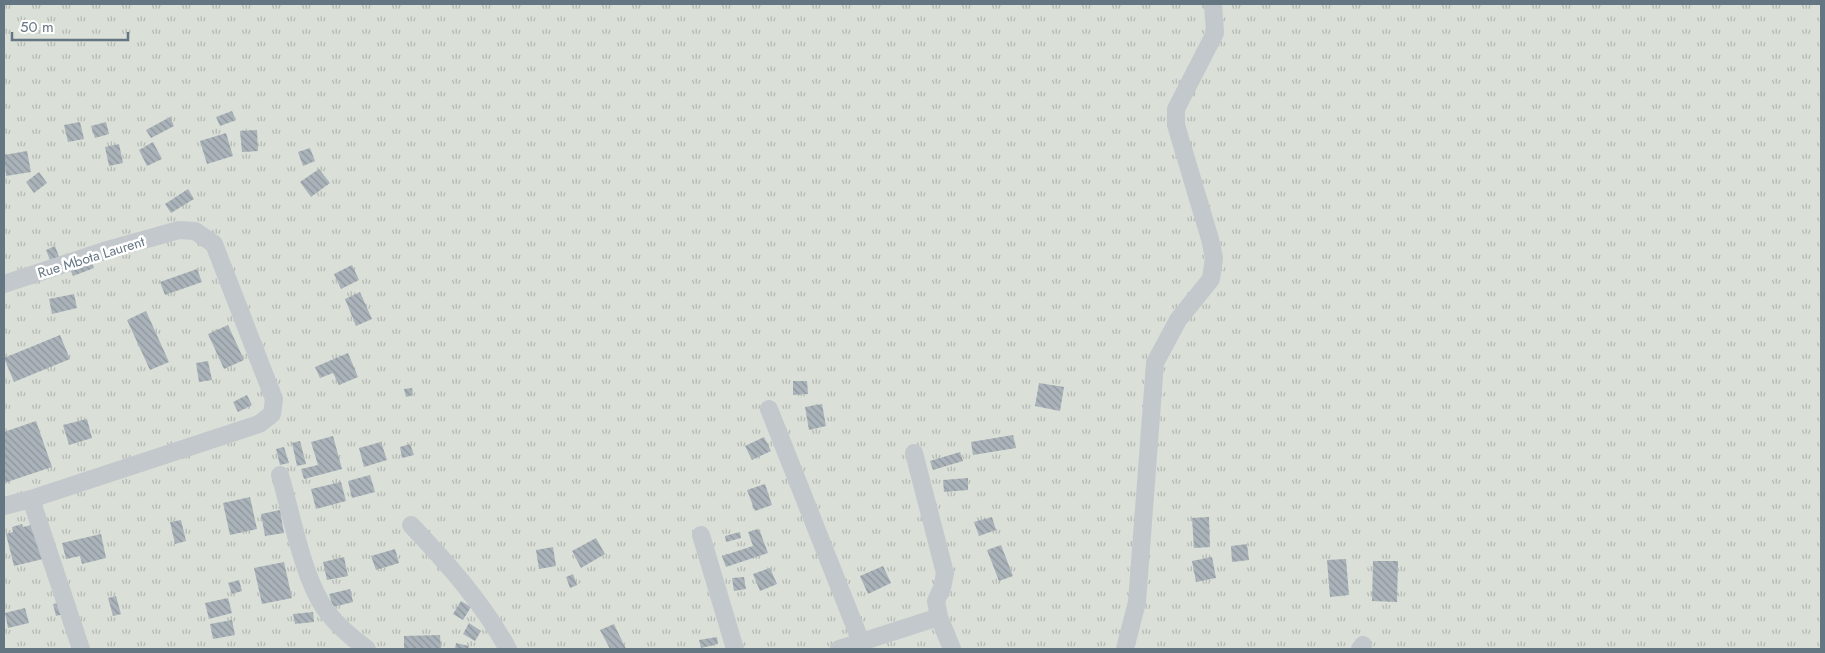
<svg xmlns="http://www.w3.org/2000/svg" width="1825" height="653" viewBox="0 0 1825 653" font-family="Jost,sans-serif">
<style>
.grass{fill:url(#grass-tufts)}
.building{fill:url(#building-back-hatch)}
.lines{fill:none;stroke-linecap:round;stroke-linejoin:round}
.minor{stroke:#c3c8cc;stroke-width:18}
.labels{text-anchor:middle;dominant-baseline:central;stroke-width:5;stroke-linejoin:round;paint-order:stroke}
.street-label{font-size:14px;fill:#657683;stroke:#fff}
</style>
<defs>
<pattern id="grass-tufts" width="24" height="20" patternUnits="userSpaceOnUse" patternTransform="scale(1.25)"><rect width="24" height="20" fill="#dadfd7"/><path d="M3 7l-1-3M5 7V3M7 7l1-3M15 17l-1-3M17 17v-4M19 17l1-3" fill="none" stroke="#b4b9b4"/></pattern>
<pattern id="building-back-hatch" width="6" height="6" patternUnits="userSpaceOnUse" patternTransform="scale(1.25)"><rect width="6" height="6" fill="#aab3b9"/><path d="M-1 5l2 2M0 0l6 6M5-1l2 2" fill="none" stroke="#8e969c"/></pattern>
</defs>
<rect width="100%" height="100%" fill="#fafaf8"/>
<path class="grass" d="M 4,4 L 1821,4 L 1821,649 L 4,649 Z"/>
<path class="building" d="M 232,111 L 236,120 L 220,126 L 216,117 Z
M 170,117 L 174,126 L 151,138 L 146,130 Z
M 80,122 L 84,139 L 68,142 L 64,125 Z
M 106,122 L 109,134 L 95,138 L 91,126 Z
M 257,130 L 258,151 L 242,152 L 240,131 Z
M 226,133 L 233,156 L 207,164 L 200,141 Z
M 153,142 L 162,159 L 147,166 L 139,150 Z
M 119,144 L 123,163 L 109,166 L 105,147 Z
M 310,148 L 315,161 L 303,166 L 298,152 Z
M 27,151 L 31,172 L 6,176 L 4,155 Z
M 319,169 L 330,183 L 311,197 L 300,182 Z
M 39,172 L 47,183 L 34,193 L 26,182 Z
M 188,189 L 194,199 L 171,213 L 165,204 Z
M 55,246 L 61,262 L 52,265 L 46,250 Z
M 87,251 L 94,268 L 73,276 L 66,259 Z
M 352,265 L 359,280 L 341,289 L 334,274 Z
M 197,269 L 202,282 L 165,295 L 160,282 Z
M 360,292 L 372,319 L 356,326 L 345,299 Z
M 74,294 L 77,308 L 52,314 L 49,299 Z
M 146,311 L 169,362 L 150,370 L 127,320 Z
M 228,325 L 244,360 L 224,369 L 208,334 Z
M 60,335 L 70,359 L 14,382 L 4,358 Z
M 348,353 L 358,377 L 339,385 L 333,373 L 320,378 L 315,367 Z
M 208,361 L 212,380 L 199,382 L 196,363 Z
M 793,381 L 807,381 L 808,394 L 793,395 Z
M 1039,383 L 1064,387 L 1060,411 L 1035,406 Z
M 412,388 L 413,395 L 406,397 L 404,389 Z
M 247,395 L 252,405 L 238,412 L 233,402 Z
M 822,404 L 826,426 L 809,430 L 805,407 Z
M 87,419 L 92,438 L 69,445 L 63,425 Z
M 36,421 L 52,467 L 4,483 L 4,432 Z
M 1013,435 L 1016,448 L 973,455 L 971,442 Z
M 333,436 L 342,469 L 304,479 L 301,469 L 318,465 L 311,442 Z
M 764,437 L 771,451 L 752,460 L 745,446 Z
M 300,441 L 306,464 L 297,466 L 292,443 Z
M 381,442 L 387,460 L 364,467 L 359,448 Z
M 410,444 L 414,455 L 402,458 L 400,447 Z
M 284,447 L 289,463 L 280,465 L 276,449 Z
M 960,452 L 963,461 L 933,470 L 930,461 Z
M 370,475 L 375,492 L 352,498 L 348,481 Z
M 968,478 L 968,490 L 944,492 L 943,480 Z
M 341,482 L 346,501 L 316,509 L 311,489 Z
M 765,484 L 772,505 L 755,511 L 747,490 Z
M 250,497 L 257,529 L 230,535 L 223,503 Z
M 280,510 L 284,533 L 265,536 L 261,514 Z
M 992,517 L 996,530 L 979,536 L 974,522 Z
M 1209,517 L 1210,547 L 1194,548 L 1192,518 Z
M 181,520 L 186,541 L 175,544 L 170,522 Z
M 22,524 L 23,527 L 35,524 L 43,559 L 14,566 L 6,534 L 13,532 L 12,527 Z
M 759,529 L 768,553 L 726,567 L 722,556 L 753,546 L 748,532 Z
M 740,532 L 741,538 L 726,542 L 725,536 Z
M 101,534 L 106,558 L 82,564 L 80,556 L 66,559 L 62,543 Z
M 596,538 L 605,554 L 581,568 L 572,551 Z
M 1247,544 L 1249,560 L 1232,562 L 1231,546 Z
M 1001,545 L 1013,576 L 999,581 L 987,550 Z
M 553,547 L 556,566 L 539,569 L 536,550 Z
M 395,549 L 399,563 L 376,570 L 371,556 Z
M 344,557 L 348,576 L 327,580 L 323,562 Z
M 1212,557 L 1216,578 L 1196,582 L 1192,561 Z
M 1346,559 L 1349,595 L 1330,597 L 1327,560 Z
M 1373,561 L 1398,561 L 1397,602 L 1372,601 Z
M 284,562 L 292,598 L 262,604 L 254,568 Z
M 883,566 L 891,583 L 868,594 L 860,576 Z
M 770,568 L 777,584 L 760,591 L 753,574 Z
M 573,574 L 577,585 L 570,588 L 566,577 Z
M 744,577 L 746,589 L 734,591 L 732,578 Z
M 239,580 L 242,591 L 232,594 L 228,583 Z
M 350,589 L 353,602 L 333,607 L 329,594 Z
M 116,596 L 121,614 L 113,616 L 108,598 Z
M 228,598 L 232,613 L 209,619 L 205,603 Z
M 68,601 L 71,612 L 56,616 L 53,604 Z
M 461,601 L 471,607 L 463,620 L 453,614 Z
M 25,608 L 29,623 L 8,628 L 5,613 Z
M 313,612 L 314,622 L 295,624 L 293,614 Z
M 232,620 L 235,635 L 213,639 L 210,624 Z
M 469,623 L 481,631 L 475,641 L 463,634 Z
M 614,624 L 626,649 L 610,649 L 600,630 Z
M 440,635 L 441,648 L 404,649 L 404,636 Z
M 717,637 L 718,644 L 701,648 L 699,640 Z
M 456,643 L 469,646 L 468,649 L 455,649 Z"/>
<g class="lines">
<path class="minor" d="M 4,284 L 104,251 L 179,230 L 195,231 L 214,244 L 274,399 L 272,414 L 259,424 L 31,499 L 4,506
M 769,409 L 861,642
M 914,453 L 945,573 L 942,588 L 936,601 L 939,617
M 280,475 C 292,515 303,581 328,613 C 339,627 352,638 367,649
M 31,499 L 81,649
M 411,525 C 448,564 482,602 508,649
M 701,535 L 735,649
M 839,649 L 939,617 L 952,649
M 1125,649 L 1137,602 L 1155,363 L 1178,320 L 1211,279 L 1214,258 L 1210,239 L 1176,125 L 1176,109 L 1215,33 L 1213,4
M 1360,649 L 1363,645"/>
</g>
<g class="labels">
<g class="street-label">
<text transform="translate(91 257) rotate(-17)">Rue Mbota Laurent</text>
</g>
</g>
<rect width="1825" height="653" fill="none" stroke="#657683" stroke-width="10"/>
<path d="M12 32v8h116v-8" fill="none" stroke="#657683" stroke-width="2.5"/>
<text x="20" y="32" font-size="15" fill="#657683" stroke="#ffffff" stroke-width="4" paint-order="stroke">50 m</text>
</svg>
